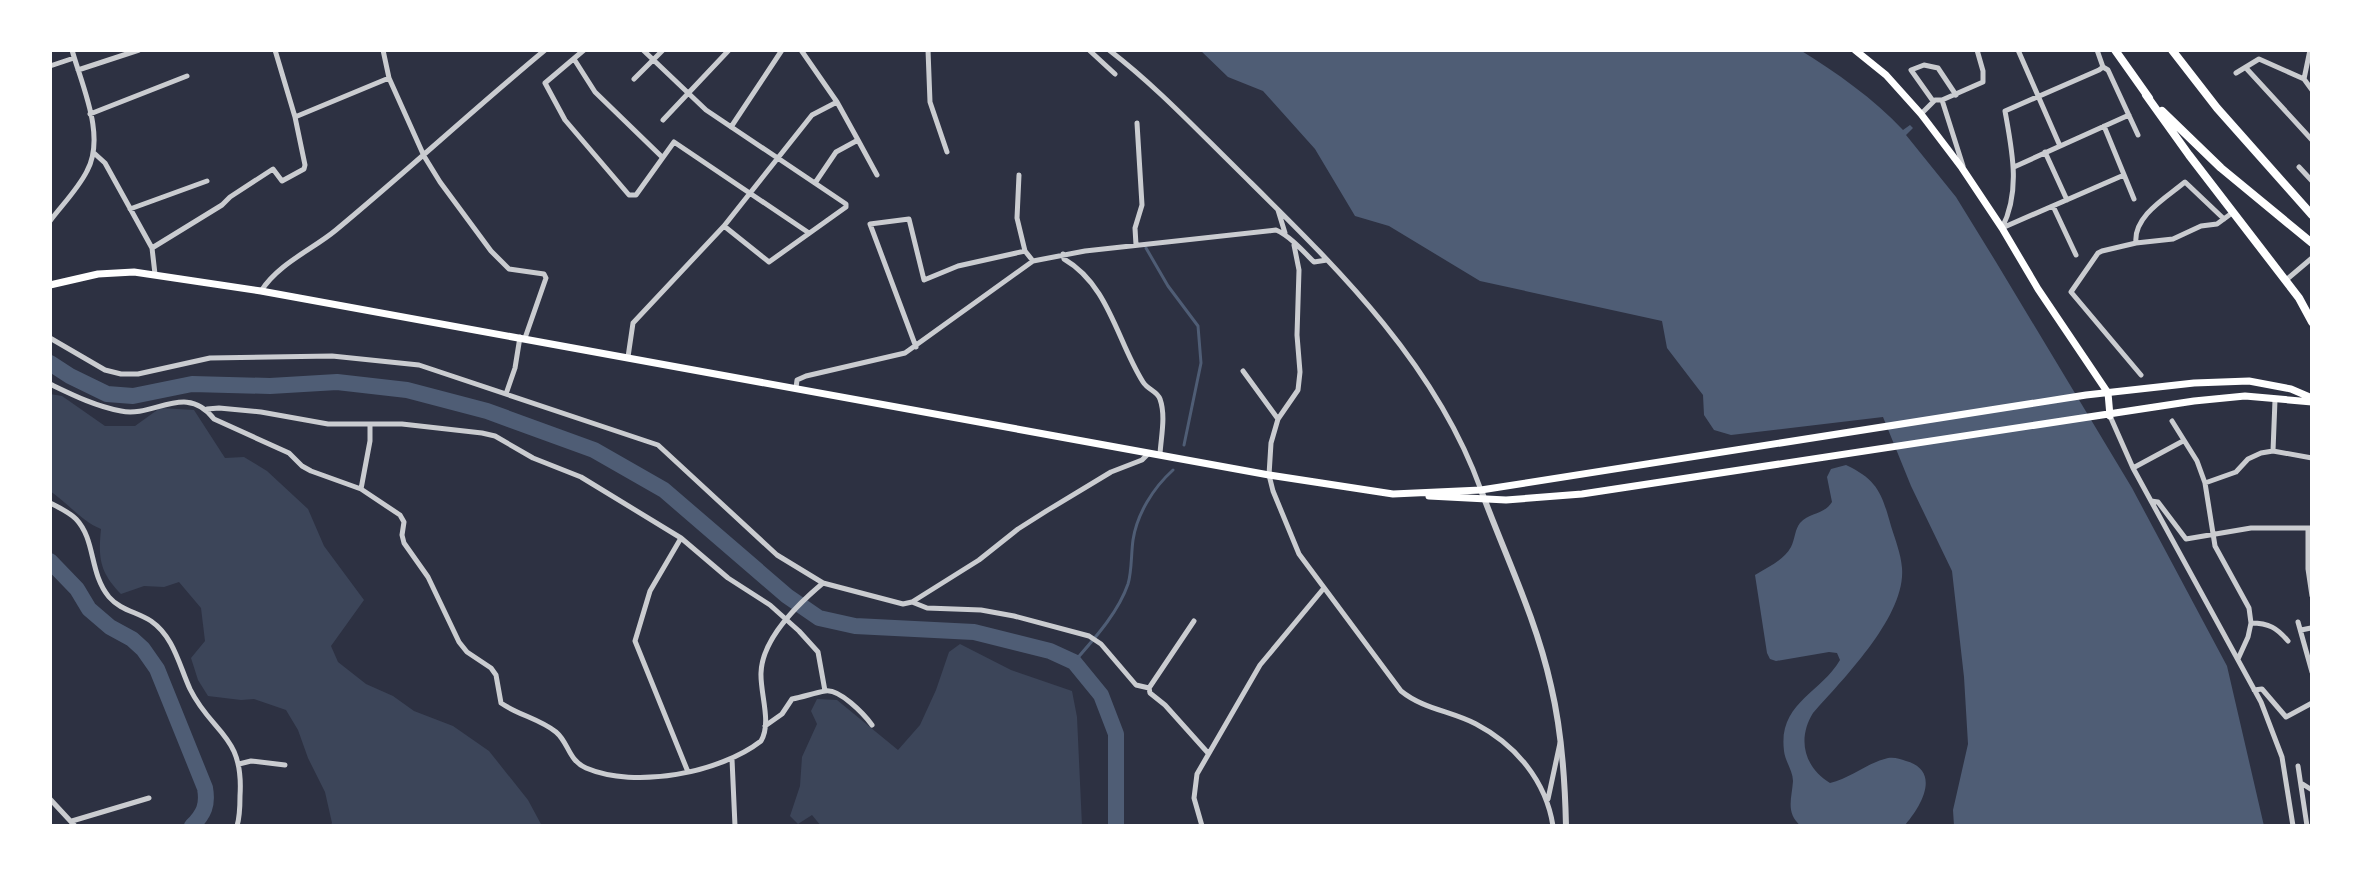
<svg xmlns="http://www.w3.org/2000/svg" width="2362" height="876" viewBox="0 0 2362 876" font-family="'Space Grotesk',sans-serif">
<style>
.green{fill:#3c4559}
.water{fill:#4f5d75}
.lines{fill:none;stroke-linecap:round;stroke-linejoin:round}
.stream{stroke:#4f5d75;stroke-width:3}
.river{stroke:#4f5d75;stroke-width:16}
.minor{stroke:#caccd0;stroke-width:5}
.tertiary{stroke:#caccd0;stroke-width:6}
.secondary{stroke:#fff;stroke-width:7}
.primary{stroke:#fff;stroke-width:8}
</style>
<rect width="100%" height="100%" fill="#2d3142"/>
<path class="green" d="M 50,394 L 62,396 L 105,426 L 135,426 L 160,408 L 194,410 L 225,458 L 244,457 L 267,471 L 308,509 L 324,546 L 364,600 L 331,646 L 338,662 L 366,684 L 393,696 L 414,711 L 453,726 L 489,751 L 528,800 L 542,826 L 330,826 L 332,823 L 325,792 L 308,758 L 298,730 L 286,710 L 254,699 L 241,700 L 208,696 L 198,680 L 191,658 L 205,641 L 201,608 L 179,582 L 164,587 L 144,586 L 121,594 C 100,572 98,559 101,529 C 81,521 68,503 50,491 Z
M 960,644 L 1011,670 L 1072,691 L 1077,717 L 1082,826 L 821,826 L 812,815 L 798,824 L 790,816 L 800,786 L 802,757 L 817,724 L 811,711 L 817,699 L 837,700 L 898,750 L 920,725 L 936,690 L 949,652 Z"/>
<path class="water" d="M 1200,50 L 1800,50 C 1836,72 1874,99 1903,130 L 1910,125 L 1913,128 L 1906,135 L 1956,197 L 1996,262 L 2132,488 L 2227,666 L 2264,826 L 1954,826 L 1953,810 L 1968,744 L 1964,677 L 1952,571 L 1911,486 L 1883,417 L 1731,435 L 1714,430 L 1704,415 L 1703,395 L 1667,348 L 1662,321 L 1480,281 L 1389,226 L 1355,216 L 1315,149 L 1263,91 L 1228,77 Z
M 1846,465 C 1878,480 1882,494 1891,526 C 1895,539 1901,554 1902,568 C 1906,616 1843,679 1813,713 C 1797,739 1804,767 1830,783 C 1851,778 1867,763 1888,758 C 1895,757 1900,759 1906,761 C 1942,771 1921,807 1904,826 L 1801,826 C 1785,813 1792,798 1793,781 C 1793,771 1785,761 1784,751 C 1778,703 1820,694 1840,660 L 1837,653 L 1829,652 L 1776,661 L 1770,659 L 1767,653 L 1755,575 C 1768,567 1783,561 1791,547 C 1795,539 1795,529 1800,523 C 1810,512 1824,515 1832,502 L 1827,477 L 1831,469 Z"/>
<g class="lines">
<path class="stream" d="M 1146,248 L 1168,286 L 1198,326 L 1201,363 L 1184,445
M 1074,662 C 1094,639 1118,613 1128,584 C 1132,571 1131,554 1133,540 C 1137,514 1153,488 1173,470"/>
<path class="river" d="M 50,363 L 70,376 L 107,394 L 133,396 L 192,384 L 270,386 L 337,382 L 407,390 L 487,411 L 594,450 L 664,490 L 787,596 L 819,618 L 855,626 L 974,632 L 1050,651 L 1074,662 L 1101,695 L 1116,734 L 1116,826
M 50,561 L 77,589 L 89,609 L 110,627 L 132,639 L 143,649 L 157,669 L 205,788 C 208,805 204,814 192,826"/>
<path class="minor" d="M 275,50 L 295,117
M 383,50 L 389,78
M 584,50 L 545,83 L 565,120 L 629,195 L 636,195 L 674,142 L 809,233
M 801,50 L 837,102 L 858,140
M 928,50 L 930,102 L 947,152
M 1089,50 L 1115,74
M 1109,50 C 1156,86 1197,130 1239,171 C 1334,265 1435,361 1481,490
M 2018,50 L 2060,146
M 2097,50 L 2103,67 L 2099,70 L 2005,111 C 2012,150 2021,191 2002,228 L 2124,175
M 574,59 L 595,92 L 662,157
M 50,66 L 74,58
M 2103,67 L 2108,70 L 2138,135
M 2246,68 L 2312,140
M 78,70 L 139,50
M 2236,73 L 2259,59 L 2304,79 L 2312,90
M 634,79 L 663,50
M 2304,79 L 2310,50
M 1933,101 L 1911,70 L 1924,65 L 1938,68 L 1956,95
M 90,114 L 187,76
M 1921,114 L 1935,100 L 1942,100
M 663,120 L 729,50
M 2104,126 L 2134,199
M 731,127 L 782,50
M 2045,152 L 2067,200
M 94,153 L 105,163 L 152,248 L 155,274
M 1963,166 L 1942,100 L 1983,82 L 1983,71 L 1977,50
M 2014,167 L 2129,115
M 2299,167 L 2312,181
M 815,183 L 836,152 L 858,140 L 877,175
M 2053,206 L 2076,255
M 130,209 L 207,181
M 1278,210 L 1285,233
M 50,221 C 62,205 78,189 87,171 C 106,136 82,86 72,50
M 724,226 L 812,115 L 837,102
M 2136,243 C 2133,216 2167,197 2185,182 L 2224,219
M 1136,245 L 1135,228 L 1142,205 L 1137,123
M 1294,245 L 1299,270 L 1297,335 L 1300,372 L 1298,390 L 1278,419 L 1271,443 L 1269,475 L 1273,491 L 1299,554 L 1401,691 C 1423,709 1451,711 1476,724 C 1516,745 1546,781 1553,826
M 152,248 L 222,205 L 230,197 L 273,169 L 282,181 L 304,169 L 305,165 L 295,117 L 389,78 L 424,156 L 440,182 L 491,251 L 509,269 L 544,274 L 546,278 L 525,338
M 1025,251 L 1033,261 L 1085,251 L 1276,230 C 1290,236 1303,251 1314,262 L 1327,260
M 1063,254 L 1064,259 C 1109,285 1117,341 1143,382 C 1148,390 1157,391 1160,399 C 1166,416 1161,437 1160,454
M 2286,280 L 2312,258
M 261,291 C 279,263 312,250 336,230 C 407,171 474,109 545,50
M 50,338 L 105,370 L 121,374 L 138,374 L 210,358 L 332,356 L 419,365 L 658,445 L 777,555 L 823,583
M 916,347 L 870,224 L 909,219 L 924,280 L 958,266 L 1025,251 L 1017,218 L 1019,175
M 628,357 L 633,323 L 724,226 L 769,262 L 846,207 L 846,204 L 706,110 L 643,50
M 1243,371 L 1278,419
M 2141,375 L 2071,292 L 2098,253 L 2102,251 L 2136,243 L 2173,239 L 2201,226 L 2217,224 L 2232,213
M 50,384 C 73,395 95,406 121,411 C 154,418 186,382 214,419 L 289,453 L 302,466 L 311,471 L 361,489
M 796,388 L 797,380 L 806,376 L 905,353 L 1033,261
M 506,394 L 515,368 L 520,337
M 207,409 L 219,408 L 261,412 L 328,424 L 402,424 L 482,433 L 495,436 L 533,458 L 581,477 L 681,538
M 2110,416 L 2133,468 L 2261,702 L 2282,757 L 2293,826
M 2172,421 L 2197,461 L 2205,483 L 2215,546 L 2249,608 L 2251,623 L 2248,637 L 2238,659
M 370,424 L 370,441 L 361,489 L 400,515 L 404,522 L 402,535 L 404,543 L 428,577 L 459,642 L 467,652 L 491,668 L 496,675 L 501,703 C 518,715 540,719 556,732 C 569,743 568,760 586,768 C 635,789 720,773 761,741 C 772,723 760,693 761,673 C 762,638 798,604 823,583 L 903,604 L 912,602 L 927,608 L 981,610 L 1014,616 L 1089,636 L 1101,644 L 1136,685 L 1149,688
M 2273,451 L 2275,400
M 2133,468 L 2183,441
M 2205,483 L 2236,472 L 2248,459 L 2261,453 L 2273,451 L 2312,458
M 2151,501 L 2158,502 L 2186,539 L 2251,528 L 2312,528
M 50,503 C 58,507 69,512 76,519 C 96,540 89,573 109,597 C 120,610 137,612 151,621 C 174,637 179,665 190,689 C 212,734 244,734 240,796 C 240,806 240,816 237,826
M 2308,528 L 2308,569 L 2312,596
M 912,602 L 979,560 L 1018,529 L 1048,510 L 1111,472 L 1142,460 L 1149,453
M 1194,621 L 1149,688 L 1150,693 L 1165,705 L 1208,753
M 2298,622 L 2312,672
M 2251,623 C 2269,623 2277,628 2288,641
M 2301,630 L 2311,628
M 2254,690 L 2262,689 L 2286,717 L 2312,703
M 765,726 L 782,714 L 792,699 C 803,697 814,693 825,691 C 839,688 864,714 872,725
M 732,759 L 735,826
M 239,764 L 251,761 L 285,765
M 2298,766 L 2307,826
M 688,772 L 635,641 L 650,591 L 681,538 L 728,578 L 770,605 L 799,631 L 818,652 L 825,691
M 2301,783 L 2312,790
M 50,799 L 75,826
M 1548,799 L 1560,743
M 72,821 L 149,798
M 1202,826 L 1194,798 L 1197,774 L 1260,665 L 1324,588"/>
<path class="tertiary" d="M 1481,490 C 1505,555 1536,618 1551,686 C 1562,732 1565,779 1566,826"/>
<path class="secondary" d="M 1855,50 L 1886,75 L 1921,114 L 1962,168 L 2002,228 L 2038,289 L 2108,393 L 2110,416
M 50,285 L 98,274 L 134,272 L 261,291 L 1269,475 L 1393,494 L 1481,490 L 2086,395 L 2194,383 L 2249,381 L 2291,389 L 2312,398
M 1429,496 L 1506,500 L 1582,494 L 2194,401 L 2245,396 L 2312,402"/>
<path class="primary" d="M 2115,50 L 2149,98
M 2172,50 L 2217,108 L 2312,215
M 2146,95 L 2189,155 L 2299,298 L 2312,322
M 2162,111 L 2221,168 L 2312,243"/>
</g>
<rect width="2362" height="876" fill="none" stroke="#ffffff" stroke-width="104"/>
</svg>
